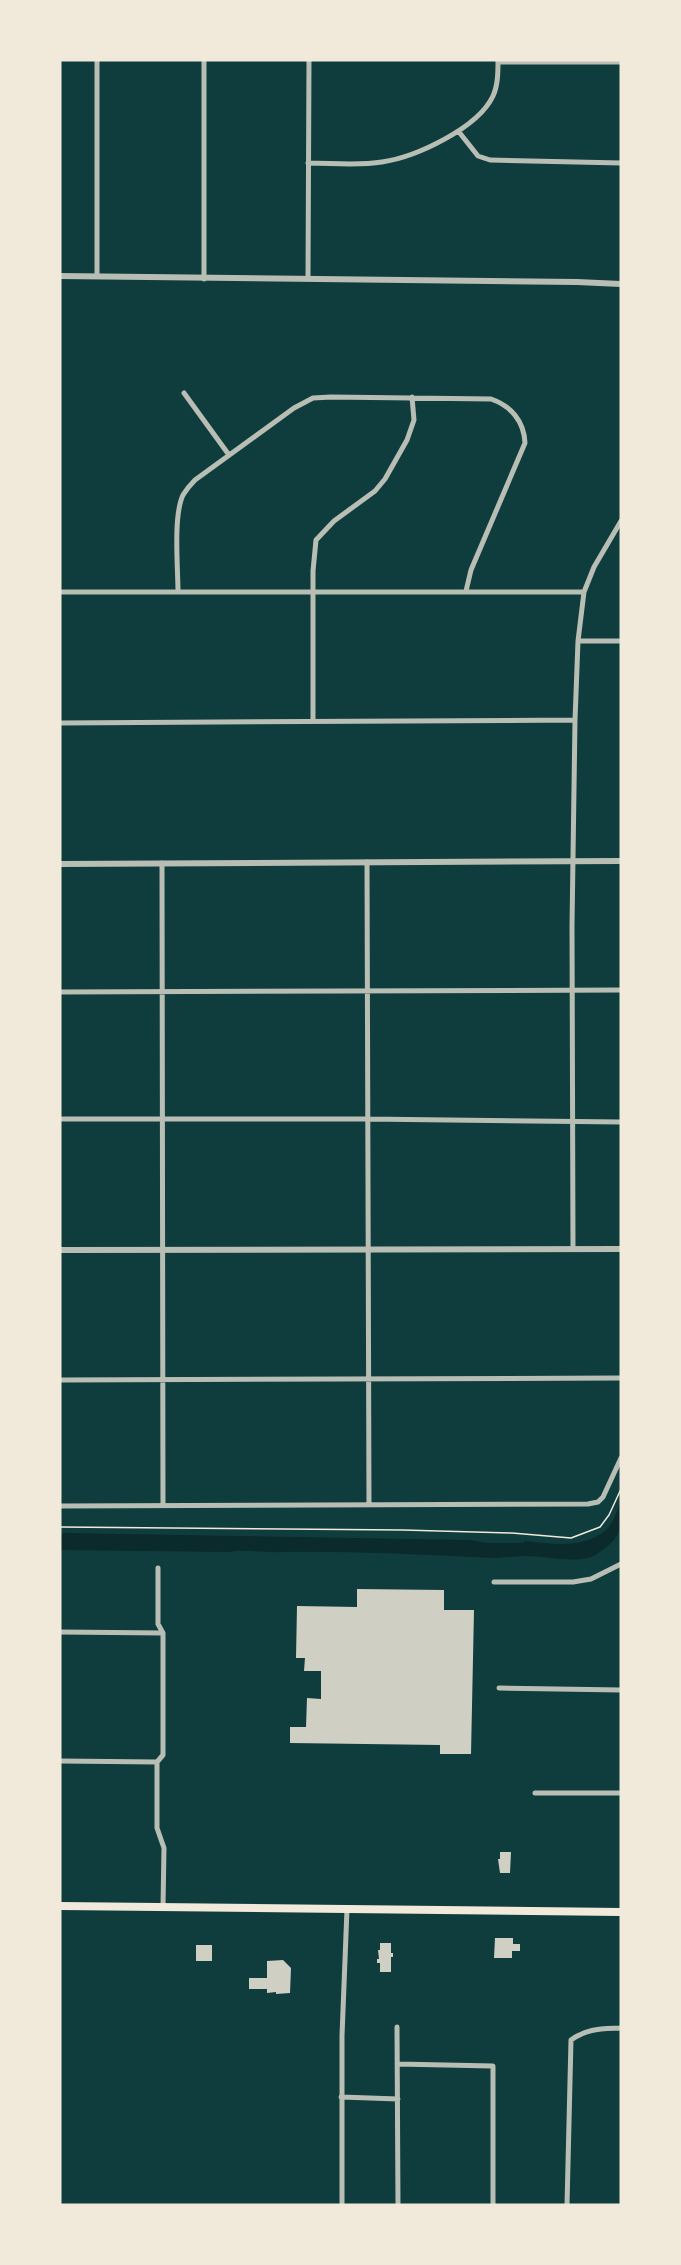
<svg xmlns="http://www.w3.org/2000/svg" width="681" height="2265" viewBox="0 0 681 2265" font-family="'Roboto Condensed',sans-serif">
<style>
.water{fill:#0a2a2b}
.building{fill:#cfcfc3}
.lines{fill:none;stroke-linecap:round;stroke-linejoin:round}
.path{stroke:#f1e9da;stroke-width:1.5}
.minor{stroke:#b8beb3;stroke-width:5}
.tertiary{stroke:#b8beb3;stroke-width:6}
.primary{stroke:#f1e9da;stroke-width:8}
</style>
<rect width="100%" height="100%" fill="#0f3d3e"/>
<path class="water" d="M 621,1502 C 621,1531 622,1537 597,1554 C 581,1565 546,1556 527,1556 C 516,1556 506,1558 496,1558 C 425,1555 352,1551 281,1552 C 269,1553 239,1549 231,1552 L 60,1550 L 60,1534 L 64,1533 L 469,1540 L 488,1543 L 523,1543 L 525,1541 C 552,1544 584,1549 606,1530 C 613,1524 617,1511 621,1502 Z"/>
<path class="building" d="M 357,1589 L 444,1590 L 444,1610 L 474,1610 L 471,1754 L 440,1754 L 440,1745 L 290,1743 L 290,1727 L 306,1727 L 307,1698 L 321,1699 L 321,1671 L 304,1671 L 305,1658 L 296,1658 L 297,1606 L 357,1607 Z
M 500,1852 L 511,1852 L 510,1873 L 500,1873 L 498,1859 L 500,1859 Z
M 495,1938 L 513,1938 L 513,1944 L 520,1944 L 520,1951 L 512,1951 L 512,1958 L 494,1958 Z
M 380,1943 L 391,1943 L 391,1953 L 393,1953 L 393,1957 L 391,1957 L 391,1972 L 380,1972 L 380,1963 L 377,1963 L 377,1959 L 379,1959 L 378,1950 L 380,1950 Z
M 196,1945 L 212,1945 L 212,1961 L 196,1961 Z
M 283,1960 L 291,1968 L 290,1993 L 276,1994 L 276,1992 L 267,1993 L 267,1989 L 249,1989 L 249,1978 L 267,1978 L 267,1961 Z"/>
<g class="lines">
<path class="path" d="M 60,1527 L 403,1530 L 512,1533 L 571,1538 L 600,1527 L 609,1515 L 621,1489"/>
<path class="minor" d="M 97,60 L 97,276
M 498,62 L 621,62
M 459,132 L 478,156 L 490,160 L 621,163
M 308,163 C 332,163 358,166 382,162 C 416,157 478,128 493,96 C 498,85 498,72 498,60
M 204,279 L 204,60
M 308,279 L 309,60
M 184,393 L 229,455
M 60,592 L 584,592
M 178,592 C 178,568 173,516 183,495 C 186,490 191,484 195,480 L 294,408 L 313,398 L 331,397 L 491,399 C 511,406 524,421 525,443 L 471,570 L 466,591
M 578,641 L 621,641
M 313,720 L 313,571 L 316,540 L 334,521 L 375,491 L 385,479 L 407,440 L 414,420 L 412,397
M 60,723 L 575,720
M 367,862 L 369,1504
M 162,863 L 163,1506
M 60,992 L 621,990
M 60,1119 L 367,1119 L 621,1122
M 573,1249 L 572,926 L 575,720 L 578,641 L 584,592 L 594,567 L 621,521
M 60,1380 L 621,1378
M 60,1506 L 588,1504 L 598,1502 L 603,1497 L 621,1458
M 158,1568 L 158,1624 L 163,1633 L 163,1755 L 157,1762 L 157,1828 L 164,1848 L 163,1907
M 494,1582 L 573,1582 L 591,1579 L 621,1564
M 60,1632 L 163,1633
M 499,1688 L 621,1690
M 60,1761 L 157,1762
M 535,1793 L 621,1793
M 397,2027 L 398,2205
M 397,2064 L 493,2066 L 493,2205
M 341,2097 L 398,2099
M 342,2205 L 342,2036 L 347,1909
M 567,2205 L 571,2040 C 587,2028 602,2029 621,2028"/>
<path class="tertiary" d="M 60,276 L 577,282 L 621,284
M 60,864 L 621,861
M 60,1250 L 621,1249"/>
<path class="primary" d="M 60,1906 L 621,1912"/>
</g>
<rect width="681" height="2265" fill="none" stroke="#f1e9da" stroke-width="123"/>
</svg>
